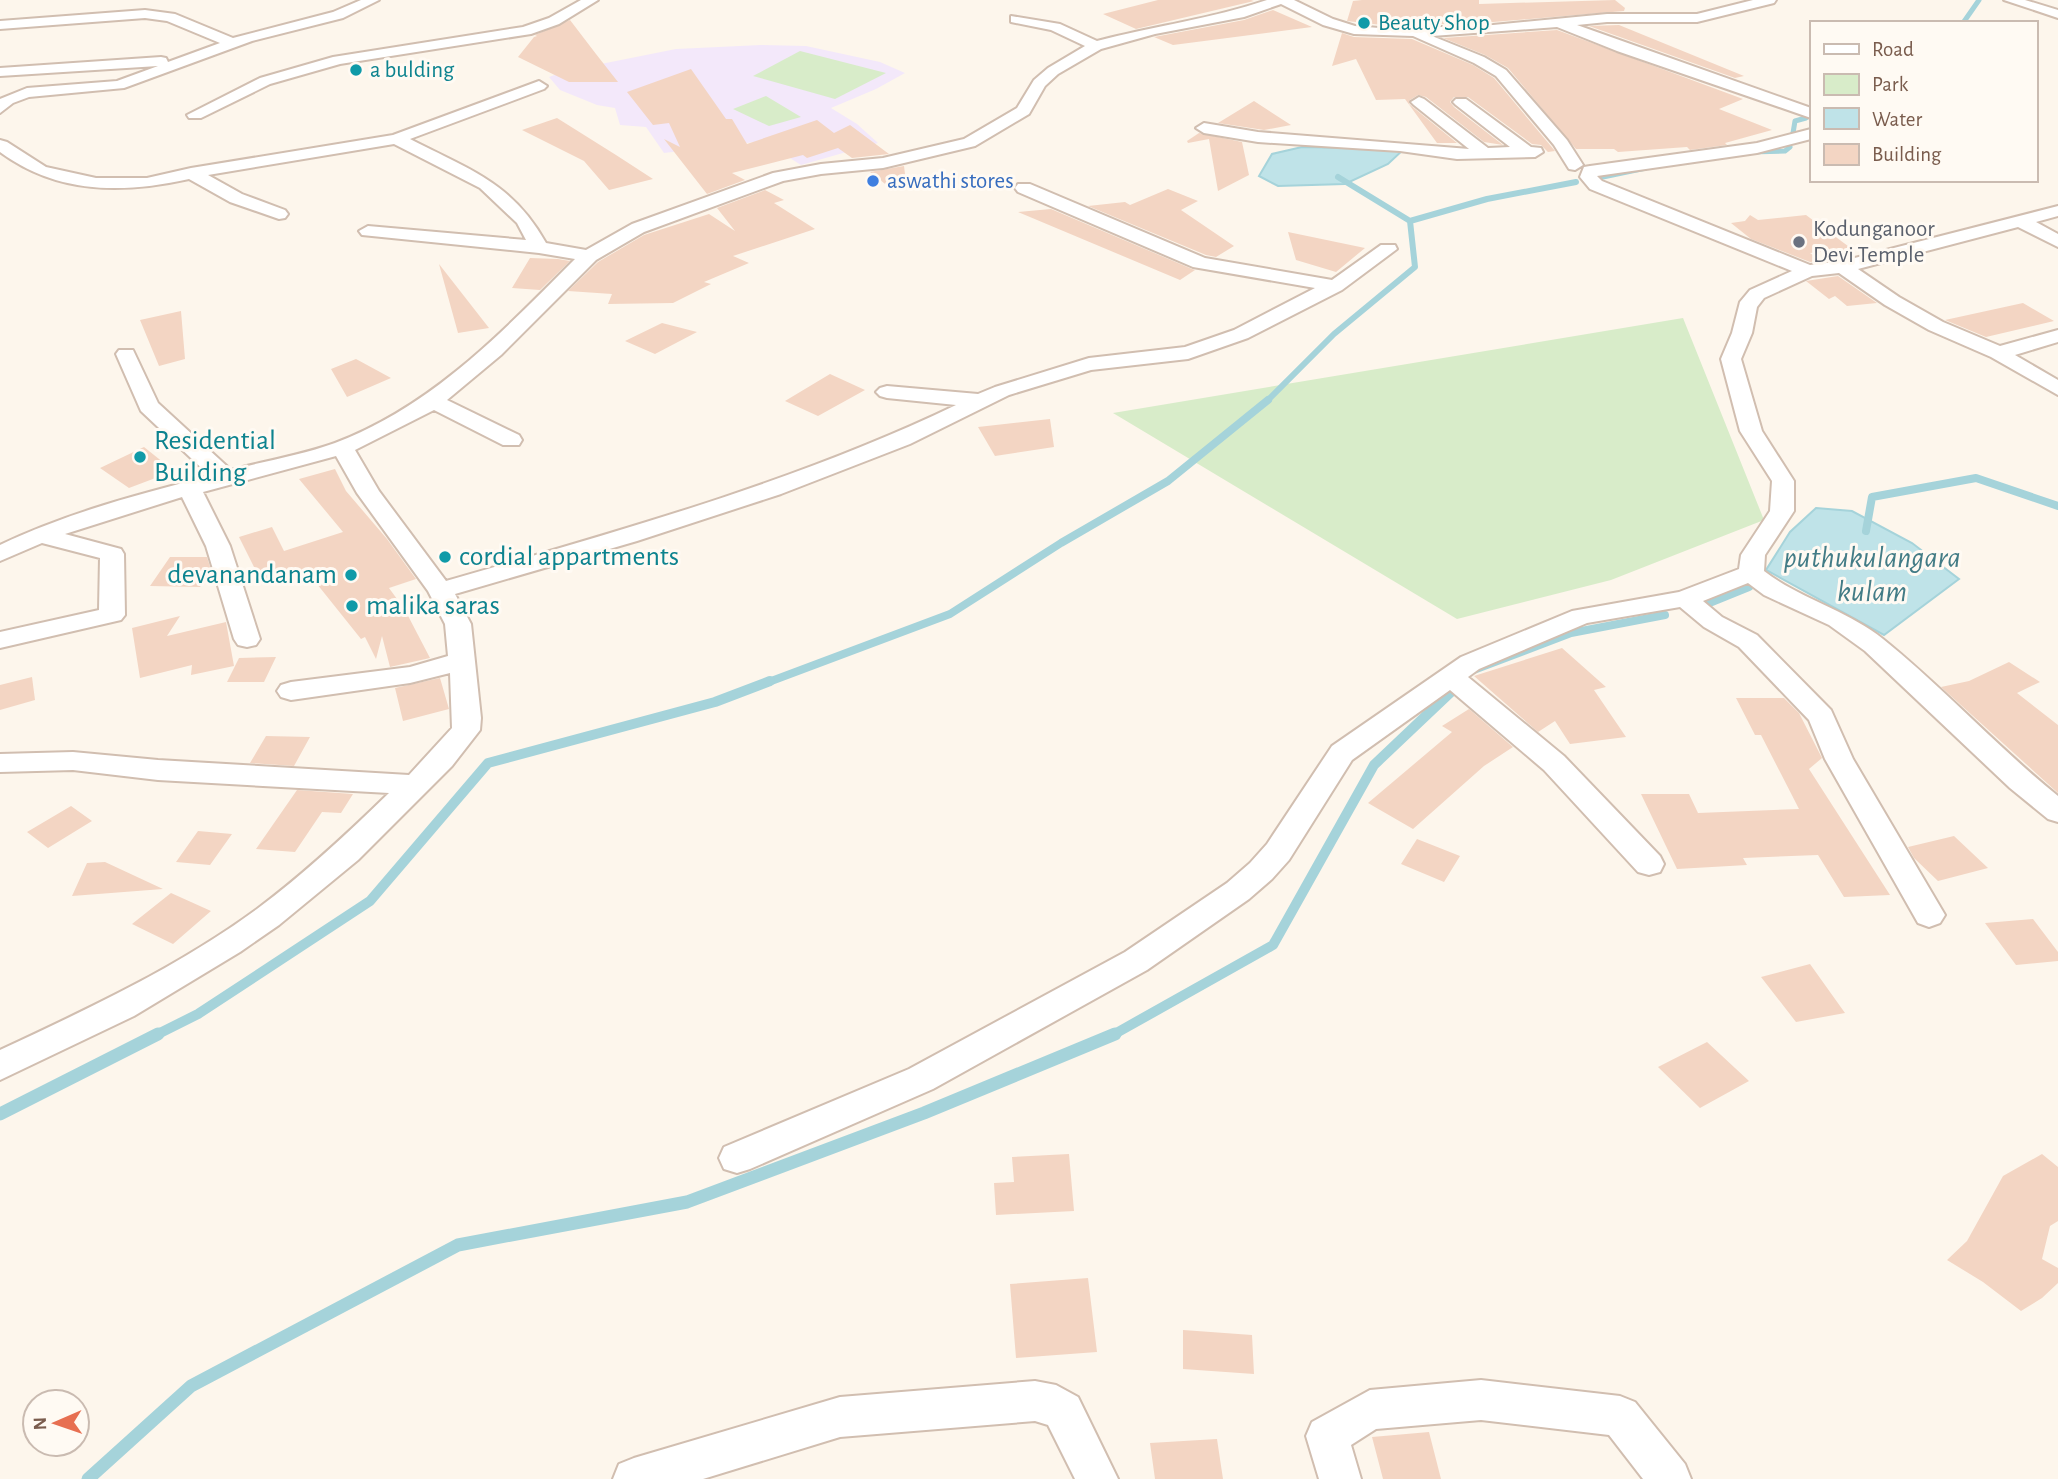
<svg xmlns="http://www.w3.org/2000/svg" width="2058" height="1479" viewBox="0 0 2058 1479" font-family="'Alegreya Sans',sans-serif">
<style>
.education{fill:#f3e8fa}
.green{fill:#d8ecc9}
.water{fill:#bfe3e8;stroke:#a5d3da;stroke-width:2}
.lines{fill:none;stroke-linecap:round;stroke-linejoin:round}
.stream-far4{stroke:#a5d3da;stroke-width:5}
.stream-far3{stroke:#a5d3da;stroke-width:6}
.stream-far2{stroke:#a5d3da;stroke-width:8}
.stream-far1{stroke:#a5d3da;stroke-width:10}
.stream{stroke:#a5d3da;stroke-width:13}
.building{fill:#f3d5c3}
.street-casing{stroke:#d1beb0;stroke-width:4}
.street{fill:#fff;fill-rule:evenodd}
.culture-dot{fill:#0f9aa8;stroke:#fffaf3;stroke-width:2.5}
.shop-dot{fill:#3f7fe0;stroke:#fffaf3;stroke-width:2.5}
.worship-dot{fill:#6b7280;stroke:#fffaf3;stroke-width:2.5}
.labels{text-anchor:middle;dominant-baseline:central;stroke-width:6;stroke-linejoin:round;paint-order:stroke}
.far-culture-label{font-size:23px;fill:#0d838f;stroke:#fffaf3;text-anchor:start}
.far-shop-label{font-size:23px;fill:#366cbe;stroke:#fffaf3;text-anchor:start}
.far-worship-label{font-size:23px;fill:#5b616d;stroke:#fffaf3;text-anchor:start}
.culture-label{font-size:28px;fill:#0d838f;stroke:#fffaf3;text-anchor:start}
.water-label{font-size:30px;font-style:italic;fill:#437c86;stroke:#fffaf3}
</style>
<rect width="100%" height="100%" fill="#fdf6ec"/>
<path class="education" d="M 761,45 L 806,46 L 880,62 L 905,73 L 876,89 L 831,108 L 857,124 L 878,143 L 801,165 L 763,141 L 664,153 L 646,127 L 620,125 L 615,108 L 597,105 L 560,90 L 549,77 L 566,71 L 676,49 Z"/>
<path class="green" d="M 800,51 L 886,73 L 835,99 L 753,76 Z
M 766,96 L 801,117 L 769,126 L 733,109 Z
M 1683,318 L 1764,520 L 1611,580 L 1457,619 L 1113,413 Z"/>
<path class="water" d="M 1302,147 L 1404,149 L 1388,164 L 1345,184 L 1278,186 L 1259,176 L 1272,154 Z
M 1816,508 L 1852,511 L 1912,543 L 1959,579 L 1884,635 L 1766,570 L 1790,532 Z"/>
<g class="lines">
<path class="stream-far4" d="M 1963,23 L 1979,0
M 1793,133 L 1795,121 L 1806,118
M 1750,152 L 1785,151 L 1790,147
M 1338,177 L 1341,179
M 1603,177 L 1646,168"/>
<path class="stream-far3" d="M 1410,221 L 1487,199 L 1576,182
M 1266,402 L 1334,334 L 1415,267 L 1410,221 L 1338,177"/>
<path class="stream-far2" d="M 1866,531 L 1872,497 L 1976,478 L 2058,506
M 1707,604 L 1749,587
M 1471,671 L 1571,633 L 1665,615
M 766,683 L 950,614 L 1061,543 L 1168,481 L 1268,400"/>
<path class="stream-far1" d="M 154,1036 L 198,1014 L 370,901 L 488,763 L 715,702 L 770,681
M 1111,1036 L 1273,945 L 1374,765 L 1453,690"/>
<path class="stream" d="M 0,1114 L 158,1034
M 88,1479 L 191,1386 L 458,1245 L 687,1202 L 924,1113 L 1115,1034"/>
</g>
<path class="building" d="M 1158,0 L 1251,0 L 1254,1 L 1136,29 L 1103,14 Z
M 1362,0 L 1479,0 L 1479,4 L 1615,0 L 1625,8 L 1624,11 L 1493,22 L 1391,26 L 1347,21 L 1353,1 Z
M 1273,10 L 1312,27 L 1173,45 L 1154,37 L 1244,20 Z
M 570,20 L 596,54 L 618,82 L 569,82 L 518,57 L 534,37 L 537,36 L 535,35 Z
M 1619,25 L 1744,76 L 1735,78 L 1589,26 Z
M 1557,30 L 1743,99 L 1719,109 L 1772,130 L 1725,143 L 1727,145 L 1690,150 L 1687,147 L 1618,152 L 1614,149 L 1576,149 L 1508,68 L 1485,55 L 1443,38 Z
M 1342,33 L 1354,37 L 1412,39 L 1473,65 L 1494,78 L 1555,151 L 1548,152 L 1541,145 L 1532,144 L 1468,97 L 1454,97 L 1450,102 L 1454,107 L 1503,145 L 1484,142 L 1426,97 L 1418,95 L 1410,100 L 1409,104 L 1457,143 L 1437,143 L 1405,99 L 1376,100 L 1356,59 L 1332,66 Z
M 691,69 L 726,119 L 732,119 L 747,144 L 817,120 L 834,133 L 850,125 L 889,154 L 852,158 L 838,148 L 807,158 L 803,155 L 732,173 L 745,180 L 707,194 L 664,139 L 680,147 L 669,123 L 653,125 L 627,92 Z
M 1254,101 L 1291,125 L 1264,130 L 1218,123 Z
M 557,118 L 616,155 L 653,179 L 609,190 L 584,161 L 522,130 Z
M 1199,133 L 1242,142 L 1249,175 L 1218,191 L 1209,139 L 1188,143 L 1187,141 Z
M 904,166 L 906,182 L 889,187 L 870,172 Z
M 1168,189 L 1198,201 L 1181,210 L 1234,246 L 1216,257 L 1206,255 L 1088,206 L 1125,202 L 1130,205 Z
M 765,190 L 784,200 L 774,203 L 815,229 L 733,256 L 749,263 L 704,282 L 711,284 L 673,303 L 608,304 L 612,294 L 568,291 L 598,262 L 644,235 L 709,214 L 735,231 L 717,208 Z
M 1051,209 L 1192,269 L 1195,270 L 1180,280 L 1018,212 Z
M 1750,215 L 1758,220 L 1806,215 L 1852,249 L 1810,253 L 1822,261 L 1810,262 L 1751,239 L 1731,223 L 1745,221 Z
M 1288,232 L 1365,248 L 1336,272 L 1296,260 Z
M 530,258 L 558,259 L 570,261 L 540,290 L 512,288 Z
M 439,264 L 489,328 L 458,333 Z
M 1838,276 L 1877,303 L 1847,306 L 1835,296 L 1829,299 L 1806,281 Z
M 2023,303 L 2054,321 L 1986,337 L 1945,320 Z
M 181,311 L 185,359 L 159,366 L 140,320 Z
M 662,323 L 697,332 L 655,354 L 625,341 Z
M 356,359 L 391,378 L 347,397 L 331,369 Z
M 830,374 L 865,390 L 818,416 L 785,401 Z
M 1050,419 L 1054,447 L 995,456 L 978,427 Z
M 144,447 L 174,471 L 129,488 L 100,468 Z
M 335,469 L 346,491 L 387,539 L 416,579 L 389,588 L 405,610 L 430,658 L 390,667 L 382,636 L 376,659 L 365,637 L 361,639 L 309,574 L 281,582 L 278,576 L 261,581 L 239,537 L 272,527 L 284,551 L 343,532 L 299,479 Z
M 170,557 L 207,557 L 211,570 L 200,587 L 150,586 Z
M 180,616 L 167,636 L 226,622 L 234,666 L 191,675 L 192,665 L 140,678 L 132,628 Z
M 1562,648 L 1606,687 L 1594,690 L 1626,737 L 1570,744 L 1555,721 L 1538,732 L 1474,676 Z
M 276,657 L 264,682 L 227,682 L 239,658 Z
M 2009,662 L 2040,682 L 2017,693 L 2058,725 L 2058,793 L 1941,687 L 1969,681 Z
M 32,677 L 35,700 L 0,710 L 0,685 Z
M 440,678 L 449,709 L 403,721 L 395,688 Z
M 1736,698 L 1784,698 L 1799,713 L 1822,758 L 1809,769 L 1890,895 L 1844,897 L 1818,855 L 1743,858 L 1747,865 L 1677,869 L 1641,794 L 1689,794 L 1698,813 L 1799,809 L 1761,735 L 1755,735 Z
M 1469,709 L 1513,747 L 1484,766 L 1413,829 L 1368,803 L 1452,732 L 1442,726 Z
M 266,736 L 310,737 L 294,766 L 250,763 Z
M 297,790 L 353,794 L 341,813 L 322,812 L 295,852 L 256,849 Z
M 71,806 L 92,821 L 48,848 L 27,832 Z
M 198,831 L 232,834 L 210,865 L 176,862 Z
M 1954,836 L 1988,868 L 1938,881 L 1914,858 L 1908,847 Z
M 1417,839 L 1460,856 L 1444,882 L 1401,864 Z
M 105,862 L 163,889 L 72,896 L 87,863 Z
M 171,893 L 211,911 L 173,944 L 132,924 Z
M 2033,919 L 2058,952 L 2058,961 L 2016,965 L 1985,923 Z
M 1810,964 L 1845,1013 L 1796,1022 L 1761,977 Z
M 1707,1042 L 1749,1081 L 1700,1108 L 1658,1067 Z
M 1069,1154 L 1074,1211 L 996,1215 L 994,1183 L 1014,1182 L 1012,1157 Z
M 2042,1154 L 2058,1167 L 2058,1221 L 2050,1226 L 2042,1259 L 2058,1268 L 2058,1283 L 2042,1298 L 2021,1311 L 1983,1282 L 1947,1260 L 1967,1241 L 2003,1176 Z
M 1088,1278 L 1097,1352 L 1016,1358 L 1010,1284 Z
M 1183,1330 L 1252,1335 L 1254,1374 L 1183,1369 Z
M 1429,1432 L 1441,1479 L 1383,1479 L 1372,1437 Z
M 1217,1439 L 1223,1479 L 1155,1479 L 1150,1443 Z"/>
<g class="lines">
<defs>
<path id="street" d="M 361,0 L 379,0 L 343,18 L 252,41 L 124,88 L 29,97 L 13,103 L 0,113 L 0,99 L 27,88 L 117,81 L 158,66 L 0,76 L 0,68 L 161,57 L 166,58 L 168,62 L 220,43 L 167,21 L 145,18 L 0,29 L 0,21 L 145,10 L 175,14 L 233,38 L 333,12 Z
M 581,0 L 598,0 L 559,24 L 531,34 L 340,64 L 270,84 L 201,118 L 189,118 L 187,115 L 260,78 L 333,57 L 523,27 L 549,18 Z
M 1267,0 L 1294,0 L 1333,19 L 1355,26 L 1391,29 L 1493,25 L 1607,14 L 1697,14 L 1753,0 L 1776,0 L 1774,3 L 1697,22 L 1607,22 L 1577,25 L 1811,108 L 1811,118 L 1617,51 L 1557,27 L 1432,36 L 1484,57 L 1506,70 L 1567,140 L 1583,165 L 1575,170 L 1569,169 L 1554,145 L 1496,76 L 1474,63 L 1413,36 L 1354,34 L 1323,25 L 1281,4 L 1244,17 L 1155,34 L 1101,49 L 1058,74 L 1045,86 L 1029,114 L 975,146 L 883,168 L 821,174 L 783,181 L 644,232 L 596,260 L 501,355 L 447,400 L 519,435 L 522,440 L 519,445 L 503,445 L 434,410 L 355,450 L 379,491 L 446,581 C 619,531 793,483 956,405 L 887,398 L 880,396 L 876,392 L 880,388 L 887,386 L 978,394 L 995,387 L 1089,358 L 1185,347 L 1234,330 L 1315,288 L 1193,267 L 1018,192 L 1015,188 L 1018,184 L 1030,184 L 1205,258 L 1332,280 L 1381,245 L 1395,245 L 1397,249 L 1342,290 L 1248,338 L 1188,359 L 1091,370 L 1009,395 L 910,444 L 781,494 L 637,541 L 455,594 L 471,624 L 481,718 L 480,730 L 452,766 L 358,860 L 279,925 L 240,952 L 134,1016 L 0,1080 L 0,1050 C 88,1009 178,967 257,909 C 304,874 347,834 389,793 L 158,780 L 73,770 L 0,772 L 0,754 L 73,752 L 158,760 L 409,775 L 452,728 L 450,673 L 410,683 L 291,700 L 281,697 L 277,691 L 281,685 L 291,682 L 410,667 L 448,656 L 445,624 L 428,591 L 357,493 L 336,456 L 203,492 L 230,546 L 260,639 L 256,645 L 247,647 L 238,645 L 234,639 L 206,546 L 182,497 L 65,534 L 121,549 L 124,554 L 125,615 L 121,620 L 0,648 L 0,632 L 99,610 L 100,558 L 42,543 L 0,561 L 0,545 C 67,513 139,494 210,476 L 141,411 L 116,354 L 119,350 L 133,350 L 158,403 L 231,470 C 265,461 302,455 335,443 C 433,406 503,331 575,259 L 539,253 L 362,235 L 359,231 L 368,226 L 526,240 L 517,223 L 480,188 L 394,144 L 208,175 L 242,194 L 285,210 L 288,214 L 285,218 L 279,219 L 230,202 L 189,179 C 122,194 57,194 0,152 L 0,140 L 7,142 L 46,167 L 96,178 L 147,178 L 191,168 L 393,135 L 539,81 L 547,86 L 544,89 L 410,139 C 468,169 512,182 546,243 L 586,250 L 632,224 L 773,173 L 821,164 L 883,158 L 964,139 L 1017,108 L 1034,80 L 1048,68 L 1085,46 L 1051,30 L 1011,22 L 1011,16 L 1060,24 L 1097,41 C 1153,26 1212,19 1267,0 Z
M 2004,0 L 2025,0 L 2058,10 L 2058,18 Z
M 1419,97 L 1424,99 L 1488,148 L 1510,147 L 1456,105 L 1453,102 L 1456,99 L 1466,99 L 1531,147 L 1541,148 L 1543,152 L 1535,157 L 1457,159 L 1400,151 L 1258,142 L 1204,133 L 1196,128 L 1204,123 L 1258,132 L 1469,149 L 1414,105 L 1411,102 Z
M 1811,129 L 1811,139 L 1757,153 L 1597,176 L 1602,181 L 1810,265 L 1843,261 L 2058,206 L 2058,216 L 2036,222 L 2058,234 L 2058,247 L 2018,227 L 1858,269 L 1899,297 L 1943,322 L 2000,346 L 2058,330 L 2058,342 L 2015,355 L 2058,380 L 2058,395 L 1991,357 L 1929,330 L 1885,305 L 1839,273 L 1812,276 L 1764,298 L 1757,307 L 1752,333 L 1741,359 L 1762,431 L 1794,481 L 1794,511 L 1765,555 L 1764,571 C 1800,599 1847,610 1883,639 C 1944,688 1997,747 2058,796 L 2058,822 L 2048,819 L 2010,788 L 1865,651 L 1829,625 L 1764,595 L 1748,583 L 1703,601 L 1722,617 L 1757,635 L 1831,710 L 1853,759 L 1945,915 L 1940,923 L 1929,927 L 1918,923 L 1825,759 L 1809,720 L 1739,647 L 1704,627 L 1680,607 L 1587,623 L 1479,669 L 1468,677 L 1564,756 L 1660,856 L 1664,864 L 1660,872 L 1649,875 L 1638,872 L 1544,770 L 1450,690 L 1352,760 L 1289,860 L 1272,879 L 1249,899 L 1147,970 L 933,1089 L 750,1169 L 737,1173 L 724,1169 L 719,1158 L 724,1147 L 909,1069 L 1125,952 L 1227,883 L 1250,863 L 1267,844 L 1332,746 L 1461,657 L 1572,611 L 1679,592 L 1739,569 L 1741,555 L 1770,511 L 1772,481 L 1740,431 L 1721,359 L 1732,333 L 1740,302 L 1750,290 L 1792,271 L 1590,189 L 1580,177 L 1584,167 L 1590,166 L 1757,143 Z
M 1481,1380 L 1620,1396 L 1635,1402 L 1685,1464 L 1691,1479 L 1643,1479 L 1609,1435 L 1481,1420 L 1376,1429 L 1351,1445 L 1361,1479 L 1319,1479 L 1306,1436 L 1312,1422 L 1370,1390 Z
M 1035,1381 L 1056,1385 L 1078,1397 L 1118,1479 L 1075,1479 L 1048,1425 L 1035,1421 L 840,1437 L 703,1479 L 613,1479 L 619,1464 L 634,1458 L 840,1397 Z"/>
</defs>
<use href="#street" class="street-casing"/>
<use href="#street" class="street"/>
</g>
<g class="culture-dot">
<circle cx="1364" cy="23" r="7"/>
<circle cx="356" cy="70" r="7"/>
<circle cx="140" cy="457" r="7"/>
<circle cx="445" cy="557" r="7"/>
<circle cx="351" cy="575" r="7"/>
<circle cx="352" cy="606" r="7"/>
</g>
<circle class="shop-dot" cx="873" cy="181" r="7"/>
<circle class="worship-dot" cx="1799" cy="242" r="7"/>
<g class="labels">
<g class="far-culture-label">
<text x="1378" y="23">Beauty Shop</text>
<text x="370" y="70">a bulding</text>
</g>
<g class="far-shop-label">
<text x="887" y="181">aswathi stores</text>
</g>
<g class="far-worship-label">
<text x="1813" y="229">Kodunganoor<tspan x="1813" dy="26">Devi Temple</tspan></text>
</g>
<g class="culture-label">
<text x="154" y="441">Residential<tspan x="154" dy="32">Building</tspan></text>
<text x="459" y="557">cordial appartments</text>
<text x="337" y="575" text-anchor="end">devanandanam</text>
<text x="366" y="606">malika saras</text>
</g>
<g class="water-label">
<text x="1872" y="558">puthukulangara<tspan x="1872" dy="34">kulam</tspan></text>
</g>
</g>
<rect x="1810" y="21" width="228" height="161" fill="#fffaf3" stroke="#cabbb1" stroke-width="2"/>
<rect x="1824" y="44" width="35" height="10" fill="#ffffff" stroke="#cabbb1" stroke-width="2"/>
<text x="1872" y="56" font-size="21" fill="#7a5c4d">Road</text>
<rect x="1824" y="74" width="35" height="21" fill="#d8ecc9" stroke="#cabbb1" stroke-width="2"/>
<text x="1872" y="91" font-size="21" fill="#7a5c4d">Park</text>
<rect x="1824" y="108" width="35" height="21" fill="#bfe3e8" stroke="#cabbb1" stroke-width="2"/>
<text x="1872" y="126" font-size="21" fill="#7a5c4d">Water</text>
<rect x="1824" y="144" width="35" height="21" fill="#f3d5c3" stroke="#cabbb1" stroke-width="2"/>
<text x="1872" y="161" font-size="21" fill="#7a5c4d">Building</text>
<g transform="translate(56 1423) rotate(268)"><circle r="33" fill="#fffaf3" stroke="#cabbb1" stroke-width="2"/>
<path d="M0-5L12 26L0 18L-12 26Z" fill="#e76f51"/>
<text y="-10" font-size="19" font-weight="bold" text-anchor="middle" fill="#7a5c4d">N</text>
</g>
</svg>
